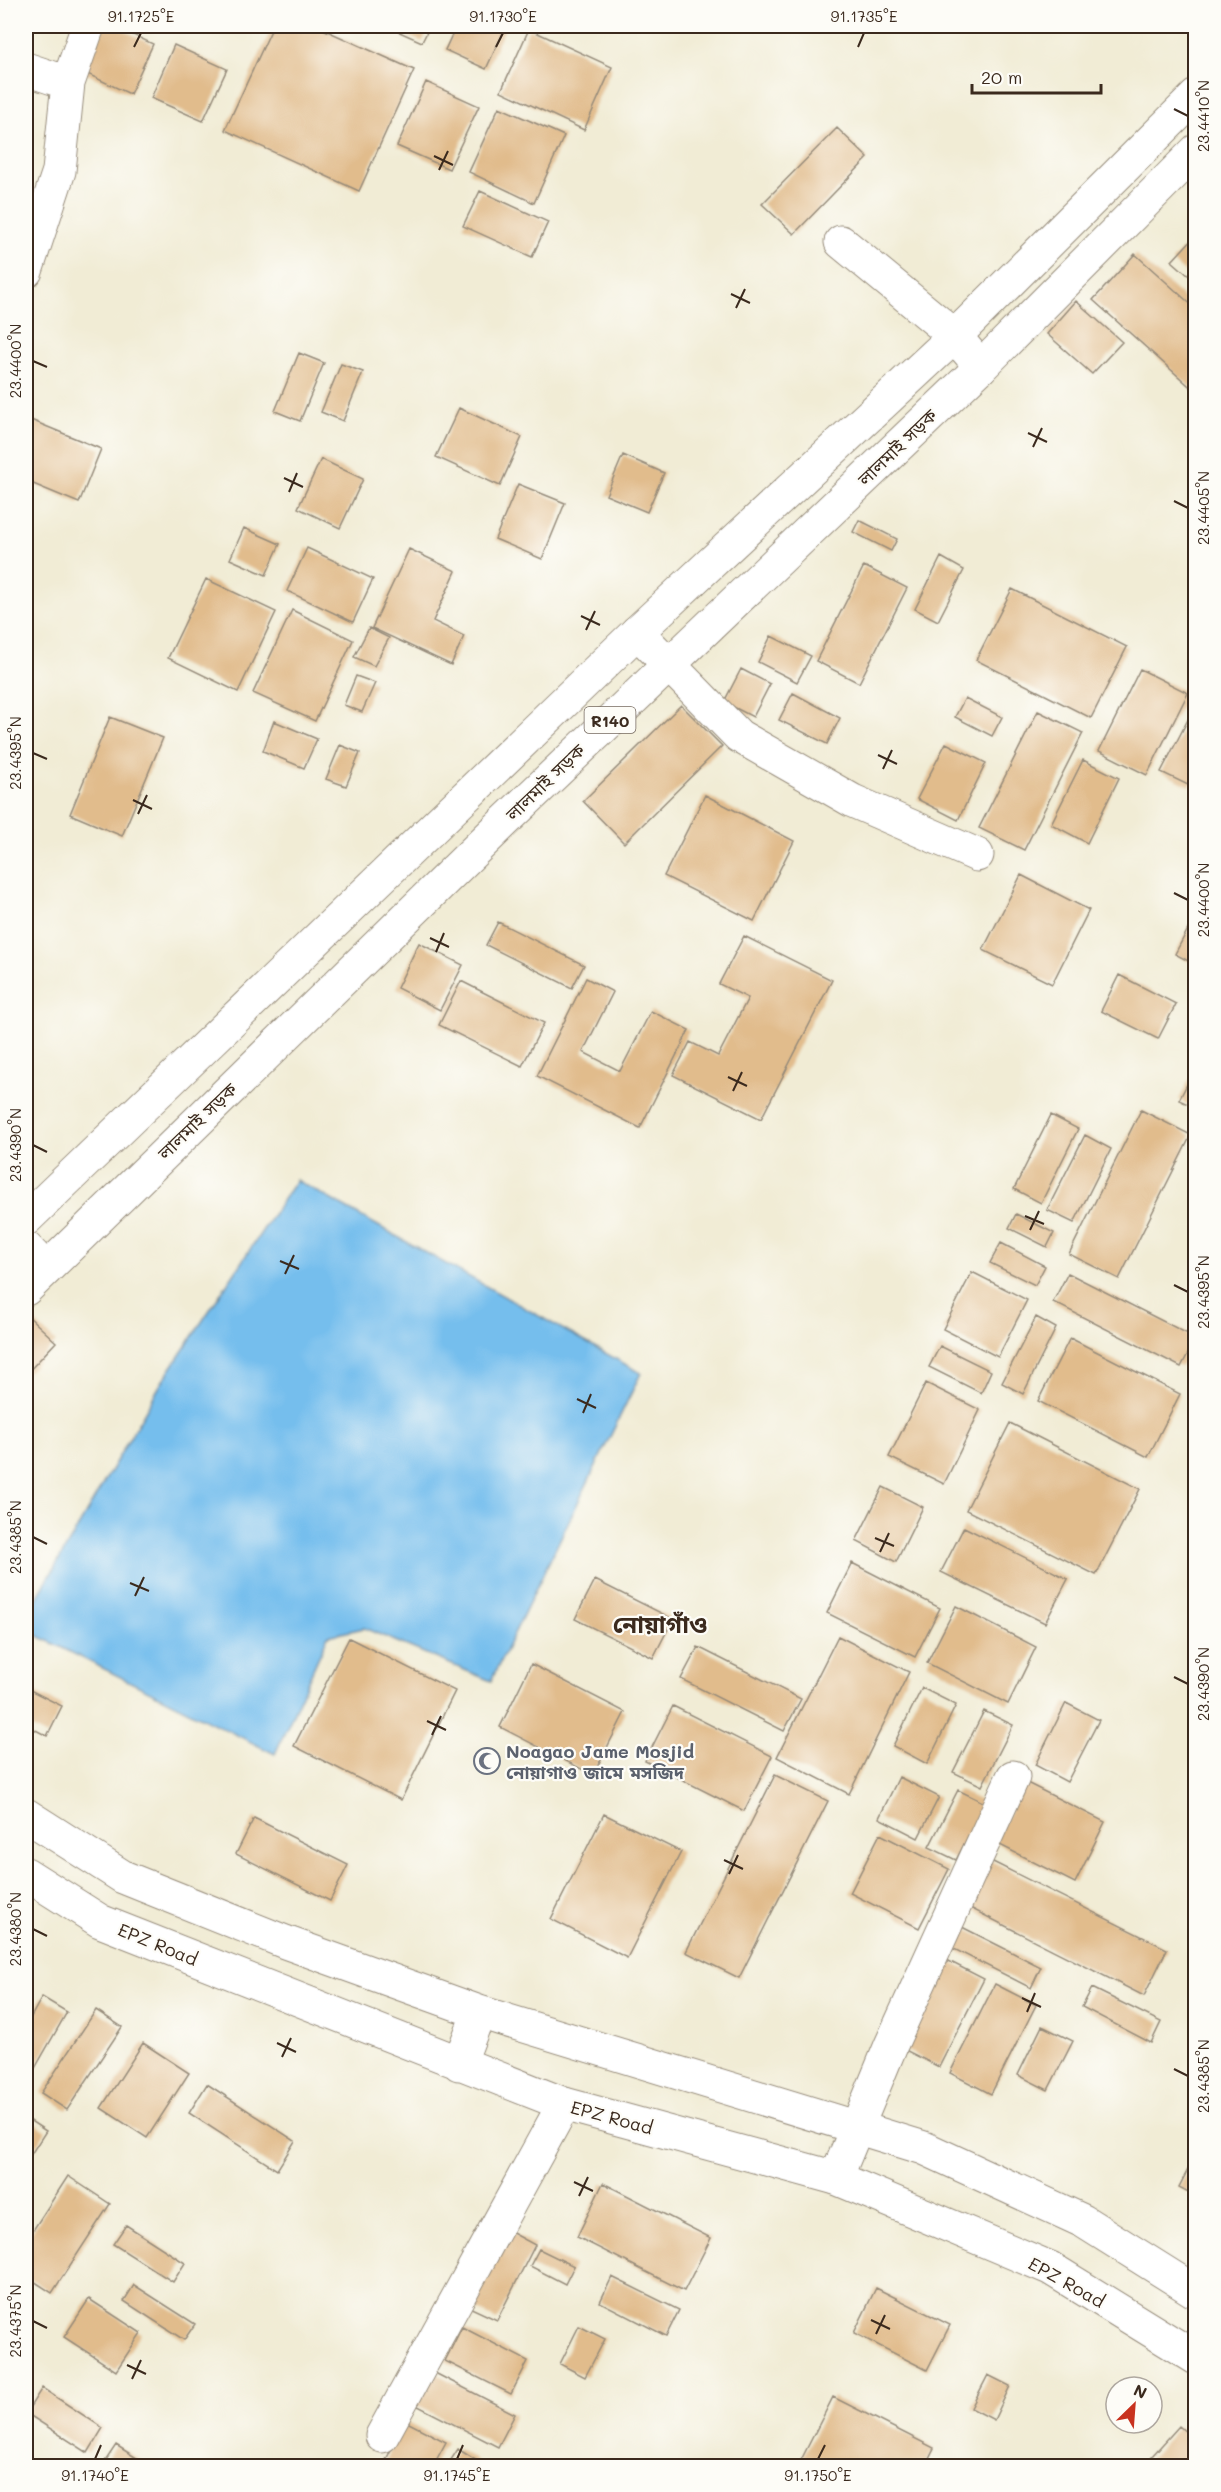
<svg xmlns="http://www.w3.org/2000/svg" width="1221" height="2492" viewBox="0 0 1221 2492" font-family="Mali,'Noto Sans Bengali',sans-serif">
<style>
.water{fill:#75beed;stroke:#587486;stroke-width:1.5}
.building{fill:#e1bc8c}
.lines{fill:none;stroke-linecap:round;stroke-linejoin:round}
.minor-casing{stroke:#968b7a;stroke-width:35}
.major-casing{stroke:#968b7a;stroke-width:35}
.minor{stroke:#fff;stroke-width:33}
.major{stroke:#fff;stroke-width:33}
.ticks{fill:none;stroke:#3b2a1e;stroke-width:2}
.labels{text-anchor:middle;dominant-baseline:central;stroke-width:4.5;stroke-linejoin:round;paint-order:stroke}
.shield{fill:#fdfcf7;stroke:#75695f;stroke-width:1.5}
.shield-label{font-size:16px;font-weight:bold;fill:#3b2a1e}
.street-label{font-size:18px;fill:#3b2a1e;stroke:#fdfcf7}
.worship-label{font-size:18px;font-weight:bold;fill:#5b616d;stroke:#fdfcf7;text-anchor:start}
.district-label{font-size:24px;font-weight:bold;fill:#3b2a1e;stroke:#fdfcf7}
.neatline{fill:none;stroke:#3b2a1e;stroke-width:2}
.ticks-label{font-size:15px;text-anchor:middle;fill:#3b2a1e}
</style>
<rect width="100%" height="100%" fill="#fdfcf7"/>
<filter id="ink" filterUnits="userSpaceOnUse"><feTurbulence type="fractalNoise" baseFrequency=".0167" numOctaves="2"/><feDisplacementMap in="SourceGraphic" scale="12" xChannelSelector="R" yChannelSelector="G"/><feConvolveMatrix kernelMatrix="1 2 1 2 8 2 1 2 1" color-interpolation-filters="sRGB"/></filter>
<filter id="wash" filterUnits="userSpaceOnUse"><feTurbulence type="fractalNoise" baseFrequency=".008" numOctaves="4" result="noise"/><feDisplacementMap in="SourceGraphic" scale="24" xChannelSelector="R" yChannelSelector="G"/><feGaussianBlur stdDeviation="1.35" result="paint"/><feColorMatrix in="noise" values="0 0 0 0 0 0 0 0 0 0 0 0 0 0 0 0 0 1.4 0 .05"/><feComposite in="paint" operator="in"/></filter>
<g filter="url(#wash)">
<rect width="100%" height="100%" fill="#f1ecd5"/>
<path class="water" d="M 296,1180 L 641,1373 L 491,1681 L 364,1628 L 328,1636 L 275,1754 L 26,1630 L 26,1617 L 162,1382 Z"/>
<g id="blocks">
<path class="building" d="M 102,26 L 114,26 L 153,44 L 130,94 L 81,71 Z
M 273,26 L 316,26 L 414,70 L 359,191 L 225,130 Z
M 400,26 L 430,26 L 422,42 L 397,31 Z
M 456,26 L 506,26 L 486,69 L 445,50 Z
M 529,29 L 612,67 L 584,130 L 501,91 Z
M 174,45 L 227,69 L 203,121 L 151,98 Z
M 426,82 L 479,106 L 449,169 L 397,146 Z
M 499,107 L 564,136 L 534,203 L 469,172 Z
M 837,128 L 868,158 L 794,234 L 762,204 Z
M 480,191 L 548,222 L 532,257 L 463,226 Z
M 1196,235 L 1196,282 L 1172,261 Z
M 1135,254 L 1196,309 L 1196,392 L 1093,300 Z
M 1076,301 L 1122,342 L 1092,374 L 1047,334 Z
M 299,353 L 324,363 L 300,421 L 275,411 Z
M 341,364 L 363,372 L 343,421 L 321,412 Z
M 459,408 L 522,437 L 500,486 L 436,457 Z
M 26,418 L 101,449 L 79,503 L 26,481 Z
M 623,455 L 664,473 L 647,512 L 606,495 Z
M 321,459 L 363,479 L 340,528 L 298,508 Z
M 518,484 L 565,503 L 542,559 L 495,539 Z
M 859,520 L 897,539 L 891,551 L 853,532 Z
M 244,528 L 280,544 L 266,575 L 230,559 Z
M 307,548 L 373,579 L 353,622 L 287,591 Z
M 409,549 L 456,571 L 433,621 L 464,636 L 451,665 L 372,628 Z
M 941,557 L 964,570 L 938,621 L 915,609 Z
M 864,566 L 907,588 L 859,683 L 816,661 Z
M 206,579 L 276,612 L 238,692 L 168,658 Z
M 1012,589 L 1127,647 L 1091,718 L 976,660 Z
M 292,610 L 353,640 L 315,721 L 253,693 Z
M 369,628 L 389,638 L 374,666 L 354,657 Z
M 771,636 L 811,656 L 797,682 L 758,662 Z
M 741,669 L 770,684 L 753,717 L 724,702 Z
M 1140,669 L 1188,693 L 1147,775 L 1099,751 Z
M 356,676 L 375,683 L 362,712 L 344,705 Z
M 793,693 L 840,718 L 827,744 L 779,720 Z
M 965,698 L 1002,717 L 992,736 L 955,717 Z
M 1196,704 L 1196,774 L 1190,786 L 1161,772 Z
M 681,705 L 722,746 L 624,843 L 583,801 Z
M 1038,711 L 1083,733 L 1024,850 L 979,828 Z
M 110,717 L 163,738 L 122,836 L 70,814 Z
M 274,721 L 317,739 L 304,768 L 263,751 Z
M 946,743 L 986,763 L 958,820 L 917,799 Z
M 340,745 L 360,753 L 346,786 L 326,779 Z
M 1083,760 L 1119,778 L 1087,843 L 1051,824 Z
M 705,795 L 794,841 L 754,921 L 664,876 Z
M 1021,875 L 1089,910 L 1052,984 L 983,950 Z
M 1196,914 L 1196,965 L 1175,954 Z
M 498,922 L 584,965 L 572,988 L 486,945 Z
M 744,936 L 832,980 L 761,1119 L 673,1075 L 690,1042 L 718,1056 L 748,998 L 719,984 Z
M 419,943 L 463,965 L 440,1010 L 397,988 Z
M 1119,975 L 1176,1004 L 1158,1039 L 1101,1011 Z
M 586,978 L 613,992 L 583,1052 L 620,1071 L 651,1011 L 689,1030 L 640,1128 L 537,1076 Z
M 461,981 L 544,1023 L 522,1066 L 439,1025 Z
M 1196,1067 L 1196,1108 L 1179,1100 Z
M 1141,1110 L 1191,1135 L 1119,1279 L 1069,1254 Z
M 1051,1115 L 1078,1129 L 1041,1203 L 1014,1189 Z
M 1085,1135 L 1111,1149 L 1074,1223 L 1047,1210 Z
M 1016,1214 L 1054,1233 L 1047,1247 L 1009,1228 Z
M 1001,1243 L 1045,1266 L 1035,1285 L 990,1263 Z
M 972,1272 L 1027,1300 L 998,1357 L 943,1329 Z
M 1068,1273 L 1196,1338 L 1181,1367 L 1053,1302 Z
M 26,1314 L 56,1342 L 26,1374 Z
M 1036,1317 L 1056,1328 L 1023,1394 L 1002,1383 Z
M 1070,1338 L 1180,1394 L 1148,1457 L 1038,1401 Z
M 940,1346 L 991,1371 L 981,1393 L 929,1367 Z
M 926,1383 L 980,1410 L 944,1484 L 889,1457 Z
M 1010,1423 L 1140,1489 L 1096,1575 L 966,1510 Z
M 883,1487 L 923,1507 L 896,1562 L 856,1541 Z
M 964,1527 L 1068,1579 L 1045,1623 L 941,1572 Z
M 852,1563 L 940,1608 L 915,1657 L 827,1613 Z
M 595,1580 L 673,1619 L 653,1658 L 575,1619 Z
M 956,1606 L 1036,1647 L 1008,1704 L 927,1663 Z
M 838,1636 L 909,1672 L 849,1794 L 777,1757 Z
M 349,1638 L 455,1691 L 401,1800 L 294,1746 Z
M 698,1647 L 801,1699 L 784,1731 L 681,1679 Z
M 531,1664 L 625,1712 L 593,1775 L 500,1727 Z
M 26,1688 L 62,1706 L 47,1736 L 26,1725 Z
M 922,1688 L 956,1705 L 927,1764 L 893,1746 Z
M 1066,1703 L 1099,1720 L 1067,1782 L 1035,1765 Z
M 673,1706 L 772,1756 L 744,1811 L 645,1761 Z
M 984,1711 L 1013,1725 L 982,1786 L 953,1772 Z
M 775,1775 L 828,1801 L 739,1978 L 686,1952 Z
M 899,1777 L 939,1797 L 918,1838 L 879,1818 Z
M 1025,1782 L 1105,1822 L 1075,1883 L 994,1842 Z
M 958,1790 L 985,1803 L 956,1860 L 929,1847 Z
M 604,1814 L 681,1852 L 627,1958 L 551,1919 Z
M 254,1818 L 348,1865 L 330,1901 L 236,1854 Z
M 880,1834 L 949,1869 L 919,1928 L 850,1893 Z
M 991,1861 L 1167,1949 L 1144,1996 L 968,1907 Z
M 958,1925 L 1041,1967 L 1031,1988 L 948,1946 Z
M 941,1957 L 984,1979 L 939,2067 L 897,2046 Z
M 995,1984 L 1036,2005 L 991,2094 L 950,2073 Z
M 1092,1988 L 1161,2022 L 1151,2043 L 1082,2007 Z
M 42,1997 L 67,2012 L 30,2077 L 26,2074 L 26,2026 Z
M 96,2010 L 122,2027 L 67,2110 L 41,2093 Z
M 1042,2026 L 1073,2041 L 1048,2090 L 1018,2075 Z
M 143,2043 L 189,2073 L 147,2138 L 101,2108 Z
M 207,2084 L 295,2141 L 277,2170 L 189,2113 Z
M 26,2118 L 46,2131 L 26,2162 Z
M 1196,2154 L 1196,2196 L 1179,2187 Z
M 68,2176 L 110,2204 L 52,2293 L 26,2276 L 26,2241 Z
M 603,2183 L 711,2238 L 684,2291 L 577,2237 Z
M 126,2225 L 185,2263 L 173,2282 L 113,2244 Z
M 507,2230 L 535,2245 L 497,2320 L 469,2307 Z
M 539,2249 L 574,2266 L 565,2284 L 530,2266 Z
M 612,2277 L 679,2310 L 666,2336 L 600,2302 Z
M 134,2285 L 195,2324 L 184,2340 L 124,2301 Z
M 876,2288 L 950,2325 L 927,2370 L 854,2333 Z
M 89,2299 L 141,2333 L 116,2371 L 64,2337 Z
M 579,2326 L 605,2339 L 585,2377 L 560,2364 Z
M 462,2327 L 528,2361 L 511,2394 L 445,2361 Z
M 433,2372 L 515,2414 L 498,2447 L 416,2405 Z
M 988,2375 L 1010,2386 L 994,2420 L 971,2408 Z
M 42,2388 L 103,2428 L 88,2453 L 26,2413 Z
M 833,2397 L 934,2448 L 925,2466 L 805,2466 L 799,2464 Z
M 405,2421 L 446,2442 L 433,2466 L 383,2466 Z
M 1179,2426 L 1196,2441 L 1196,2466 L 1143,2466 Z
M 116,2445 L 146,2464 L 144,2466 L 102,2466 Z
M 458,2449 L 485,2466 L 447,2466 Z"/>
</g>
</g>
<g filter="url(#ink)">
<use href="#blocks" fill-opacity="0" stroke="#968b7a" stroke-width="1.5"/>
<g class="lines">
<defs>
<path id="minor" d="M 26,69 L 68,83 L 59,171 L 26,271
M 68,83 L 88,26
M 841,242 L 955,336 L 981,367
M 637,632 L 739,736 L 853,801 L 977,855
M 26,1248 L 46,1269
M 836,2178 L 891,2045 L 1013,1777
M 382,2436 L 564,2104"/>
<path id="major" d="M 26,1219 L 637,632 L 955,336 L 1196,96
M 26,1289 L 504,822 L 981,367 L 1196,151
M 26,1815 L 123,1877 L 285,1942 L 479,2012 L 924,2148 L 1083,2221 L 1196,2292
M 26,1874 L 100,1921 L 564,2104 L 836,2178 L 1050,2268 L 1196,2358
M 459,2064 L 479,2012"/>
</defs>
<use href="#minor" class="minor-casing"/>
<use href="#major" class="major-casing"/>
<use href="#minor" class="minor"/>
<use href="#major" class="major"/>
</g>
</g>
<path class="ticks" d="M 134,47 L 141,33M 496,47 L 503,33M 858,47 L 864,33M 1174,109 L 1188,116M 434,156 L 453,165M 439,170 L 448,151M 731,294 L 750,303M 736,308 L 745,289M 33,361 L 47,367M 1028,433 L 1047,442M 1033,447 L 1042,428M 284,478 L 303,487M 289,492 L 297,473M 1174,501 L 1188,508M 581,616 L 600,625M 586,630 L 595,611M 33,753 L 47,759M 878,755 L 897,764M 883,769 L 892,750M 133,800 L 152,809M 138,814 L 147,795M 1174,893 L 1188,900M 430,938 L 449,947M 436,952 L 444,933M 728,1077 L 747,1086M 733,1091 L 742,1072M 33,1145 L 47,1152M 1025,1216 L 1044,1224M 1030,1230 L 1039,1211M 280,1261 L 299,1269M 285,1274 L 294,1255M 1174,1285 L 1188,1292M 577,1399 L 596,1408M 583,1413 L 591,1394M 33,1537 L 47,1544M 875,1538 L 894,1546M 880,1552 L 889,1533M 130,1583 L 149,1591M 135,1596 L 144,1577M 1174,1677 L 1188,1684M 427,1721 L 446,1730M 432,1735 L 441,1716M 724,1860 L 743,1869M 729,1874 L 738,1855M 33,1929 L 47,1936M 1022,1998 L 1041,2007M 1027,2012 L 1035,1993M 277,2043 L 296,2052M 282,2057 L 291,2038M 1174,2069 L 1188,2076M 574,2182 L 593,2191M 579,2196 L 588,2177M 871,2320 L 890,2329M 33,2321 L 47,2328M 876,2334 L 885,2315M 127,2365 L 146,2374M 132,2379 L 141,2360M 95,2459 L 101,2445M 457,2459 L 463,2445M 818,2459 L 825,2445"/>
<defs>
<symbol id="mosque-ring" viewBox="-11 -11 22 22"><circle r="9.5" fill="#fdfcf7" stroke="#6b7280" stroke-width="1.5"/><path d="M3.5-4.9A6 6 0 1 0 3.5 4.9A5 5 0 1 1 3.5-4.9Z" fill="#6b7280"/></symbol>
</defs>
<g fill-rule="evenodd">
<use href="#mosque-ring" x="472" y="1746" width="30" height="30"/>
</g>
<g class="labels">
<rect class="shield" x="584.5" y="707" width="51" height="26" rx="4.5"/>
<g class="shield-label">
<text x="610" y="720">R140</text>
</g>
<g class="street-label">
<text transform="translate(897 447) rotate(-44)">লালমাই সড়ক</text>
<text transform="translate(545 782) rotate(-44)">লালমাই সড়ক</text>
<text transform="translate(197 1121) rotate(-44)">লালমাই সড়ক</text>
<text transform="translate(158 1944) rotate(22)">EPZ Road</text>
<text transform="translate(612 2117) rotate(15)">EPZ Road</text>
<text transform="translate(1067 2282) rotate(29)">EPZ Road</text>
</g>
<g class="worship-label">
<text x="506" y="1751">Noagao Jame Mosjid<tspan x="506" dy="21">নোয়াগাও জামে মসজিদ</tspan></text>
</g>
<g class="district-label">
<text x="660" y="1623">নোয়াগাঁও</text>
</g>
</g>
<rect width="1221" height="2492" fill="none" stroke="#fdfcf7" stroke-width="66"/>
<g transform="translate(1134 2405) rotate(25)"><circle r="28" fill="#fdfcf7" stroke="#afa8a0" stroke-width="1.5"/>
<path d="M0-4.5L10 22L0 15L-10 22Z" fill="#c8321e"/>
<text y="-9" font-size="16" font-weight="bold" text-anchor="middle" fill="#3b2a1e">N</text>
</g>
<path d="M972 84v9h129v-9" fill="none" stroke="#3b2a1e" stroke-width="3"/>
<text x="981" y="84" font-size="18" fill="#3b2a1e" stroke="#fdfcf7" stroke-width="4.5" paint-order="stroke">20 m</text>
<rect x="33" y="33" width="1155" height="2426" class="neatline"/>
<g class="ticks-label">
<text x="141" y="22">91.1725°E</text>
<text x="503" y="22">91.1730°E</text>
<text x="864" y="22">91.1735°E</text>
<text transform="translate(1204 116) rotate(-90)" y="5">23.4410°N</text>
<text transform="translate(16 361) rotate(-90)" y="5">23.4400°N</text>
<text transform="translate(1204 508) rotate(-90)" y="5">23.4405°N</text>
<text transform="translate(16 753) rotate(-90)" y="5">23.4395°N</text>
<text transform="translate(1204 900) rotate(-90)" y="5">23.4400°N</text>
<text transform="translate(16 1145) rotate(-90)" y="5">23.4390°N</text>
<text transform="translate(1204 1292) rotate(-90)" y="5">23.4395°N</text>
<text transform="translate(16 1537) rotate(-90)" y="5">23.4385°N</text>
<text transform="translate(1204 1684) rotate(-90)" y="5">23.4390°N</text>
<text transform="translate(16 1929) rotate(-90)" y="5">23.4380°N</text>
<text transform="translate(1204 2076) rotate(-90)" y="5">23.4385°N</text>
<text transform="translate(16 2321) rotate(-90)" y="5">23.4375°N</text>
<text x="95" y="2481">91.1740°E</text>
<text x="457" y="2481">91.1745°E</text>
<text x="818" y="2481">91.1750°E</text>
</g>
</svg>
